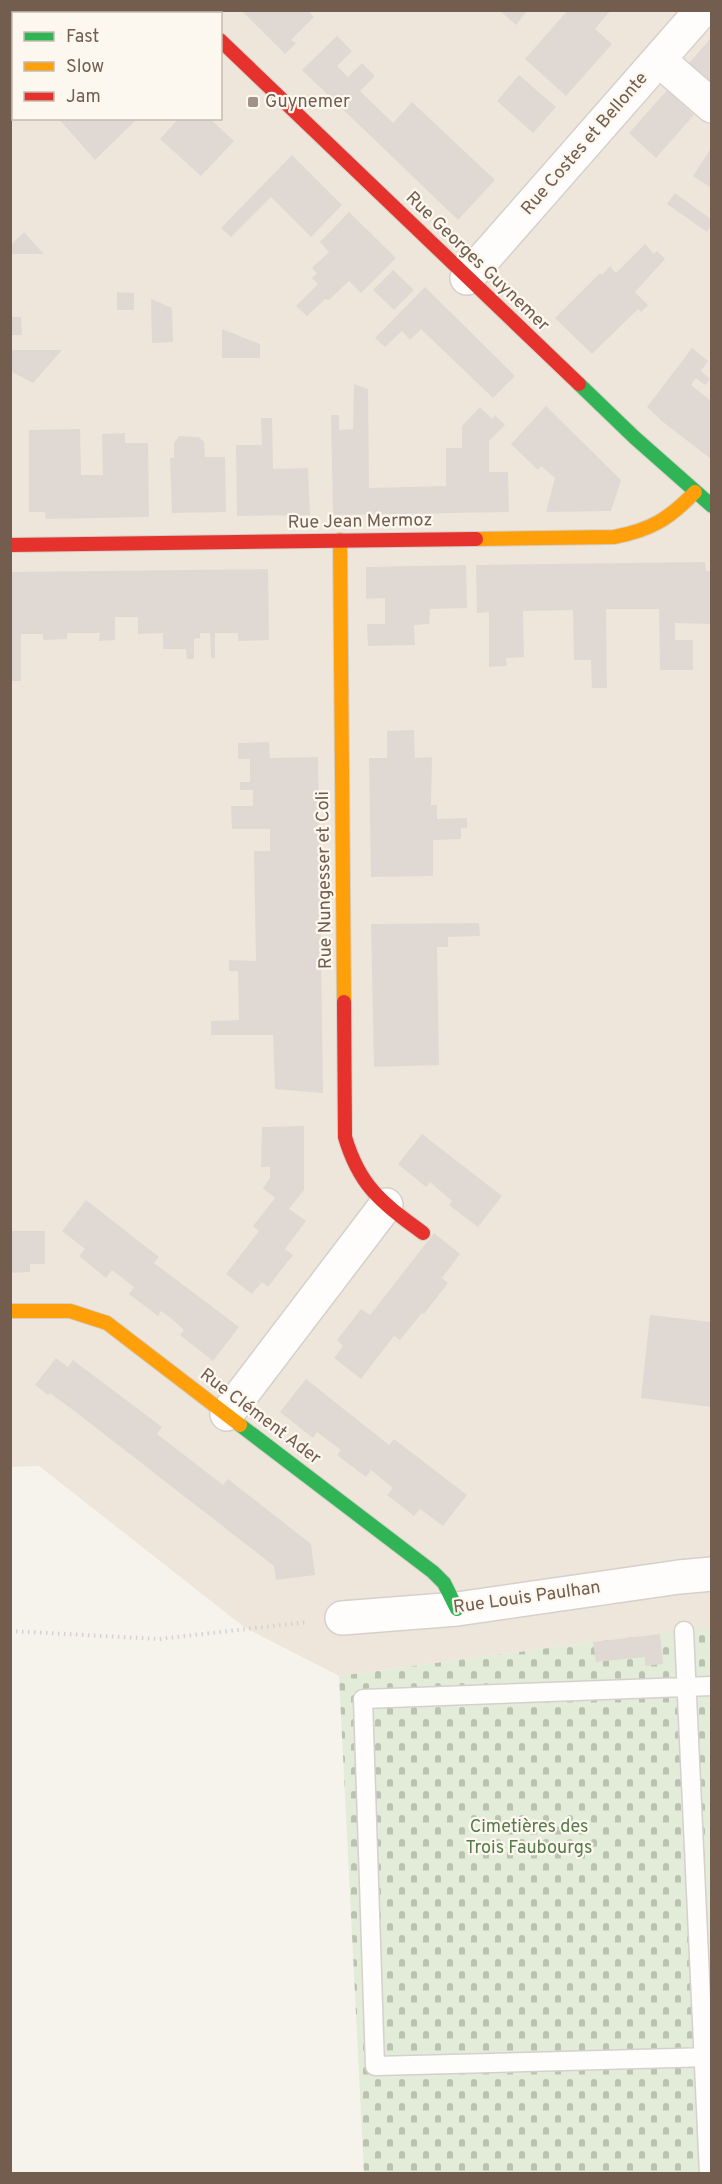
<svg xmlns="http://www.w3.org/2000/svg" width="722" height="2184" viewBox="0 0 722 2184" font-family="Overpass,sans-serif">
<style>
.residential{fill:#eee6db;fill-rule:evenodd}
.cemetery{fill:url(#cemetery-stones)}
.building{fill:#e0d9d3}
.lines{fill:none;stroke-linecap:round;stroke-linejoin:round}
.lane-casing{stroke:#d5d0cb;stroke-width:21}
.street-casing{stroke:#d5d0cb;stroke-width:36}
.fast-casing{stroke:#d4cfc8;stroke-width:16}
.slow-casing{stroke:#d4cfc8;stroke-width:16}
.jam-casing{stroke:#d4cfc8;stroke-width:16}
.path{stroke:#d7d1cd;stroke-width:4;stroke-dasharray:1.5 4.5;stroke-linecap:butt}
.lane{stroke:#fefdfc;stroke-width:18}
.street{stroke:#fefdfc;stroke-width:33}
.fast{stroke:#30b455;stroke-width:14}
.slow{stroke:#ff9f0a;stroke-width:14}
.jam{stroke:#e5322d;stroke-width:14}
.poi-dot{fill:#a09286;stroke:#fdf8ef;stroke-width:2}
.labels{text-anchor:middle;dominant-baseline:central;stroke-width:4.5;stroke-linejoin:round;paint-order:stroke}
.poi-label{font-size:18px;fill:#725d4f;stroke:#fdf8ef;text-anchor:start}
.street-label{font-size:18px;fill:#725d4f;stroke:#fdf8ef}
.park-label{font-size:18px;fill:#577b4c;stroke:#fdf8ef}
</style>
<defs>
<pattern id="cemetery-stones" width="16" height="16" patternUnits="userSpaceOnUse" patternTransform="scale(1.5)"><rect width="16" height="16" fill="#e3ecd9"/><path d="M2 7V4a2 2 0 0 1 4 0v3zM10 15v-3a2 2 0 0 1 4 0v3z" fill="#bcc2b2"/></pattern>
</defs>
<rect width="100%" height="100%" fill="#f6f3ed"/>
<path class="residential" d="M 10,11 L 711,11 L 711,1629 L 593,1642 L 339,1676 L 244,1627 L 39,1466 L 11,1467 ZM 14,14 L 220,14 L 220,118 L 14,118 Z"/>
<path class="cemetery" d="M 711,1628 L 711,2173 L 364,2173 L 339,1676 L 593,1642 Z"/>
<path class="building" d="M 241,10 L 308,10 L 314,17 L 291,40 L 296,43 L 285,54 Z
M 499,10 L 528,10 L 516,25 Z
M 568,10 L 611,10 L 595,29 L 612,44 L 566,96 L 525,59 Z
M 337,36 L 352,51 L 337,66 L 348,77 L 362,63 L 375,76 L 360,91 L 393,123 L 412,102 L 495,180 L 458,220 L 302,70 Z
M 710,39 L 711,40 L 711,91 L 685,68 Z
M 519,75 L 556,107 L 533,133 L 497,101 Z
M 667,90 L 694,115 L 656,158 L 629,133 Z
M 58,118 L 138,118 L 95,160 Z
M 179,118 L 209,118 L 234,141 L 201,176 L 160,139 Z
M 711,148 L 711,188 L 693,176 Z
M 292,155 L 342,205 L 311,237 L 271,197 L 231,237 L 221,228 Z
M 675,193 L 711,219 L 711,226 L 707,232 L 667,204 Z
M 349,212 L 396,258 L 361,293 L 349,281 L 329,300 L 325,299 L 307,316 L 296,306 L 318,284 L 312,278 L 317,273 L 312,268 L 329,252 L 320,242 Z
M 24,232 L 44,254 L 10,254 L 10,246 Z
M 645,244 L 654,254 L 657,251 L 665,259 L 635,292 L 648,305 L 641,312 L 638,309 L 592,354 L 555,318 L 600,273 L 602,275 L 610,266 L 616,273 Z
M 393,270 L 414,290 L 394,310 L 373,290 Z
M 425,287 L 515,376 L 493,398 L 421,329 L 410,340 L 402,331 L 385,347 L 375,338 Z
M 117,292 L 134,293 L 134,310 L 117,310 Z
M 151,299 L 172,308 L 173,342 L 152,343 Z
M 10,317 L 21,317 L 22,335 L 10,335 Z
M 222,329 L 260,344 L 260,358 L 222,358 Z
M 692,348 L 708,361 L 701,371 L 710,379 L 705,385 L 696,378 L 691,385 L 711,401 L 711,459 L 663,422 L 647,407 Z
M 10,350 L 62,350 L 33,383 L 10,371 Z
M 354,384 L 368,389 L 369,488 L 446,486 L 446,448 L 462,448 L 462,426 L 480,407 L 492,419 L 495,415 L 505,425 L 489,441 L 489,472 L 508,472 L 509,512 L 333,515 L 331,415 L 339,415 L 339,430 L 353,429 Z
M 546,406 L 621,480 L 611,511 L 546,512 L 555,478 L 541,466 L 538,470 L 511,444 Z
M 261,418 L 272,418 L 273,469 L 308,468 L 310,515 L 237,516 L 236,445 L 262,445 Z
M 80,429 L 81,475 L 103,475 L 102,434 L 125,433 L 125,443 L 148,443 L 149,517 L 46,519 L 45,512 L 29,512 L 29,430 Z
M 179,436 L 199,437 L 204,442 L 205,457 L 225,457 L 226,512 L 172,513 L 170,458 L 174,458 L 174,443 Z
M 705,562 L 706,571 L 711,571 L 711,624 L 675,623 L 675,640 L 693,640 L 693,670 L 660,670 L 659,609 L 606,609 L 607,688 L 592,688 L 591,660 L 574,660 L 573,610 L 523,611 L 524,657 L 506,658 L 507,666 L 489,667 L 489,612 L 477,613 L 476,565 Z
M 466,565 L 467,608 L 430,609 L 429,624 L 414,625 L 415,645 L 368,646 L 367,624 L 385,624 L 385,598 L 366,599 L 366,567 Z
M 268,569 L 269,640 L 238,641 L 238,633 L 215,633 L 215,658 L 211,658 L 210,633 L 200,633 L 200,638 L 194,639 L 194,659 L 187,659 L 186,649 L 163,649 L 163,633 L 138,634 L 138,617 L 115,617 L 115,640 L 99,641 L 100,633 L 67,633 L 67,639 L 43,640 L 43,634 L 21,634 L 21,681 L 10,681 L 10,572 Z
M 414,730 L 415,758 L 432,757 L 431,805 L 437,805 L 437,819 L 467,818 L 467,828 L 461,828 L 461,839 L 433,840 L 433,876 L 371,877 L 369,758 L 387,758 L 387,731 Z
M 269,742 L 270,758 L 318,757 L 323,1093 L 275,1089 L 273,1035 L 211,1035 L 211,1021 L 239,1020 L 238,971 L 229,971 L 229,960 L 256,961 L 254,851 L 270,851 L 270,829 L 232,829 L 231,806 L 253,806 L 253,790 L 240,790 L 240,782 L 250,782 L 250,759 L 238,759 L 238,743 Z
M 479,923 L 480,936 L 448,937 L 448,947 L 437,947 L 439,1065 L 374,1067 L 371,924 Z
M 304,1126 L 304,1190 L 289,1209 L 306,1221 L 285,1249 L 293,1255 L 268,1287 L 262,1282 L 252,1294 L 226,1274 L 259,1231 L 253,1226 L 275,1198 L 263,1188 L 270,1178 L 270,1167 L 261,1167 L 262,1127 Z
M 422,1134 L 502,1196 L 478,1227 L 449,1205 L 452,1201 L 430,1182 L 426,1187 L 398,1164 Z
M 86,1200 L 159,1257 L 154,1263 L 239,1327 L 213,1361 L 180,1335 L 184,1330 L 173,1320 L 161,1311 L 158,1316 L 129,1294 L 134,1287 L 112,1270 L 106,1278 L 79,1256 L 85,1249 L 62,1231 Z
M 10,1231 L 45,1231 L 45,1264 L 30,1264 L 30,1272 L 10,1273 Z
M 434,1233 L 460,1254 L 442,1278 L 448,1283 L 424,1314 L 422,1313 L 400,1340 L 394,1336 L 361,1379 L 334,1358 L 343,1346 L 337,1340 L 361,1309 L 370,1315 Z
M 650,1315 L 711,1322 L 711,1407 L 641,1398 Z
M 56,1358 L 68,1367 L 73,1360 L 162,1427 L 157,1434 L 183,1454 L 223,1485 L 228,1479 L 311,1544 L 315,1575 L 276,1580 L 274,1566 L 77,1413 L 50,1393 L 48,1395 L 35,1385 Z
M 306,1379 L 389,1445 L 394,1439 L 467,1495 L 443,1526 L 420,1509 L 414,1516 L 387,1495 L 393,1488 L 371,1470 L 366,1477 L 337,1455 L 341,1450 L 317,1432 L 313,1438 L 280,1412 Z
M 660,1634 L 663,1664 L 645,1666 L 645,1657 L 596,1662 L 593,1642 Z"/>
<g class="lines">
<defs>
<path id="lane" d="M 684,1631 L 709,2174
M 712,1686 L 363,1699 L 375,2066 L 712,2057"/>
<path id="street" d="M 56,14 L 59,10
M 10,56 L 14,53
M 659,60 L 712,106
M 467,278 L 702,10
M 227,1414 L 386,1205
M 342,1618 L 457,1609 L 679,1577 L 712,1574"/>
<path id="fast" d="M 579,384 L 634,437 L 712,506
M 240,1425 L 433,1572 L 444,1583 L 457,1609"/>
<path id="slow" d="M 191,10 L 194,14
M 476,539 L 614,537 C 651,530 669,519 695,492
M 340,540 L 344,1002
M 10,1311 L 70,1311 L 107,1323 L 240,1425"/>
<path id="jam" d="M 220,40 L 579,384
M 10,545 L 476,539
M 344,1002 L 345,1137 C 360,1188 383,1203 423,1233"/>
</defs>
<use href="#lane" class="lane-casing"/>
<use href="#street" class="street-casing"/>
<use href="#fast" class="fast-casing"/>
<use href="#slow" class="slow-casing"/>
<use href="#jam" class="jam-casing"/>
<path class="path" d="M 10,1631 L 159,1639 L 308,1622"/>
<use href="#lane" class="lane"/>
<use href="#street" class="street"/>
<use href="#fast" class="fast"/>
<use href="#slow" class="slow"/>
<use href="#jam" class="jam"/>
</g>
<rect class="poi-dot" x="247" y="96" width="12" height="12" rx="3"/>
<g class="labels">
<g class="poi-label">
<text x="265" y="102">Guynemer</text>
</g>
<g class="street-label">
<text transform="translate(585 144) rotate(-49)">Rue Costes et Bellonte</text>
<text transform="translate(477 262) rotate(44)">Rue Georges Guynemer</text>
<text transform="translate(360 522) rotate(-1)">Rue Jean Mermoz</text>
<text transform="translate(325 880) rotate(-91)">Rue Nungesser et Coli</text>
<text transform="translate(260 1417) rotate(37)">Rue Clément Ader</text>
<text transform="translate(527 1598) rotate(-8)">Rue Louis Paulhan</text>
</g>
<g class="park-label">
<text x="529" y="1827">Cimetières des<tspan x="529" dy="21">Trois Faubourgs</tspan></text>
</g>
</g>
<rect width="722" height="2184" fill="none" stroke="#725d4f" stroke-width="24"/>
<rect x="12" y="12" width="210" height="108" fill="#fdf8ef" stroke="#c5baaf" stroke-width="1.5"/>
<rect x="24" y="32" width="30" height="9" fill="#30b455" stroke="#c5baaf" stroke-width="1.5"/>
<text x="66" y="42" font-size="18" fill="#725d4f">Fast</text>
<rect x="24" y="62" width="30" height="9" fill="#ff9f0a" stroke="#c5baaf" stroke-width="1.5"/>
<text x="66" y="72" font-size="18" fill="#725d4f">Slow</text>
<rect x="24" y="92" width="30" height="9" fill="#e5322d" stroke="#c5baaf" stroke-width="1.5"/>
<text x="66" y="102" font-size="18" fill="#725d4f">Jam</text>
</svg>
